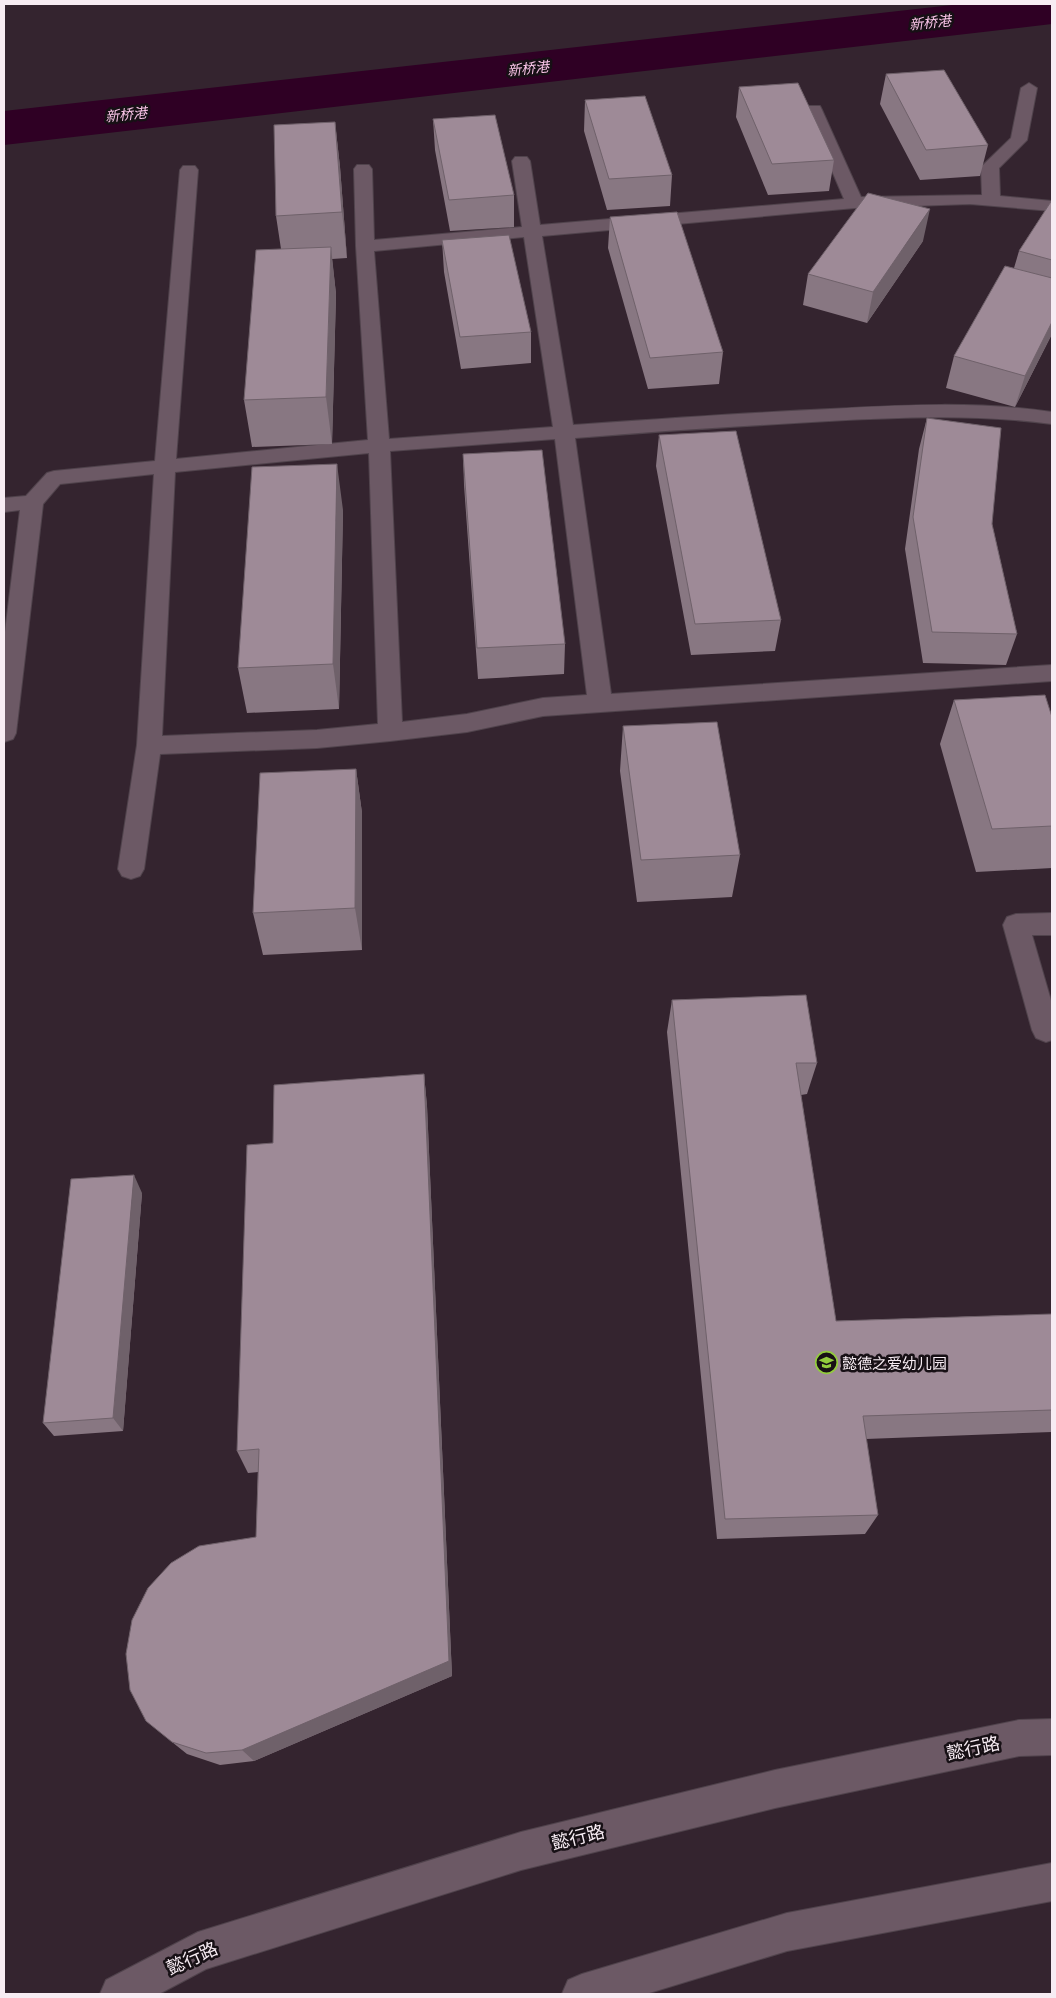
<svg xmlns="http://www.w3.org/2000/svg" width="1056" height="1998" viewBox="0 0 1056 1998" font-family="'Titillium Web','Noto Sans SC',sans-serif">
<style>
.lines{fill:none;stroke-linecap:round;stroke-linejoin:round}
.river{fill:#2f0024;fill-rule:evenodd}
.minor-casing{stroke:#50434c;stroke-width:2}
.minor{fill:#6c5965;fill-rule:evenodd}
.wall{fill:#887782}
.shaded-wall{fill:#6f616a}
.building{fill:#9e8a97;stroke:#6f616a}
.labels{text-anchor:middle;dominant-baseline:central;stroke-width:5;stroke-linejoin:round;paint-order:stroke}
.far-water-label{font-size:14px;font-style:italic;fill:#f8c3e6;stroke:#171015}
.poi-label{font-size:15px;fill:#f7ecf3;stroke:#171015;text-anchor:start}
.near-street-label{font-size:18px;fill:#f7ecf3;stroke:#171015}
</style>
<rect width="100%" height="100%" fill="#34242f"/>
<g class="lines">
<path class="river" d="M 961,4 L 1052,4 L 1052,24 L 4,145 L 4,111 Z"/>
<defs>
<path id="minor" d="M 1029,83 L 1037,88 L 1027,140 L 999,168 L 1000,196 L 1052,201 L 1052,211 L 970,204 L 855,208 L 542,236 L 573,425 C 659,419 744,413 830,409 C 904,405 979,401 1052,412 L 1052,424 C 978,414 903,417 829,421 C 744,426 659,431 575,438 L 611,694 L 1052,665 L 1052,681 L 543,716 L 467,732 L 390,741 L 317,748 L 160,754 L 144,869 L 140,876 L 131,879 L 122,876 L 118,869 L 137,745 L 154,474 L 60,484 L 43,504 L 16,733 L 13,739 L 4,742 L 4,640 L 20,510 L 4,512 L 4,498 L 26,496 L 47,473 L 54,471 L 155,461 L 180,170 L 183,166 L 195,166 L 198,170 L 176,459 L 368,440 L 356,246 L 354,169 L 357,165 L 369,165 L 372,169 L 374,240 L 522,227 L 512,161 L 515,157 L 527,157 L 530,161 L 540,225 L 844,199 L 806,110 L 808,106 L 820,106 L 822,110 L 861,197 L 982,195 L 981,167 L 1011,138 L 1021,88 ZM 524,237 L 553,427 L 389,439 L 374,251 ZM 555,439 L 587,695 L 543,698 L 467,714 L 402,722 L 390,451 ZM 369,453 L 378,724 L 317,730 L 162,736 L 175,472 Z
M 1052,913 L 1052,935 L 1032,935 L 1052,1004 L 1052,1040 L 1046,1042 L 1036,1038 L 1032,1030 L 1003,925 L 1007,917 L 1016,914 Z
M 1052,1719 L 1052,1755 L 1019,1756 L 775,1808 L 521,1870 L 206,1969 L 159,1994 L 100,1994 L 106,1980 L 198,1932 L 521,1832 L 775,1770 L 1019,1720 Z
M 1052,1863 L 1052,1901 L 787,1951 L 646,1994 L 562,1994 L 568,1980 L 582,1974 L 787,1913 Z"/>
</defs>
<use href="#minor" class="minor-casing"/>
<use href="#minor" class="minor"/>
</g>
<path class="wall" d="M 886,74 L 988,145 L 980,176 L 920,180 L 880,104 Z
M 739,87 L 834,160 L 829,191 L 768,195 L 736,117 Z
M 585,100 L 672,175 L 670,206 L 607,210 L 584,131 Z
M 433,119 L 514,195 L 514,227 L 450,231 L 435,150 Z
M 335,122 L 340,167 L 347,258 L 332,259 L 336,294 L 332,444 L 252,447 L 244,400 L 281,249 L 276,216 Z
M 1052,200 L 1052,334 L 1015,407 L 946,388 L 954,356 L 1014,268 L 1019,251 Z
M 610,217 L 723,352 L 719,384 L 648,389 L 608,248 Z
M 442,240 L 531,332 L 531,363 L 461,369 L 444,272 Z
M 923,241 L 867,323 L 803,305 L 808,274 Z
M 927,418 L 992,524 L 1017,634 L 1006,665 L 923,663 L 905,549 L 919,449 Z
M 659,435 L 781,620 L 775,651 L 691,655 L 656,466 Z
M 463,454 L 565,644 L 564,674 L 478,679 L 464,485 Z
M 343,510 L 339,709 L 247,713 L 238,668 Z
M 954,700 L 1052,717 L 1052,868 L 976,872 L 940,744 Z
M 623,726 L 740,855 L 732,897 L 637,902 L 620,771 Z
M 356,769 L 362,813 L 362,950 L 263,955 L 253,913 Z
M 672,1000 L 817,1063 L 807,1094 L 801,1095 L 836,1321 L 1052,1314 L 1052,1432 L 866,1439 L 878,1515 L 865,1534 L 717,1539 L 667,1032 Z
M 424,1074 L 427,1106 L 452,1676 L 254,1761 L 220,1765 L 187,1754 L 172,1742 L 256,1537 L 258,1472 L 248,1473 L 237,1451 L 273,1143 Z
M 142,1193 L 123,1431 L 54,1436 L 43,1423 Z"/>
<path class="shaded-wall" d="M 335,122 L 340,167 L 347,258 L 342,212 Z
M 930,209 L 923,241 L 867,323 L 873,292 Z
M 331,247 L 336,294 L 332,444 L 326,397 Z
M 1052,322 L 1052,334 L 1015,407 L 1025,376 Z
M 337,464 L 343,510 L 339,709 L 333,664 Z
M 356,769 L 362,813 L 362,950 L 355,908 Z
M 424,1074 L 427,1106 L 452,1676 L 254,1761 L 242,1750 Z
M 134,1175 L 142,1193 L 123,1431 L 113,1418 Z"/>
<path class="building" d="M 944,70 L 988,145 L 926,150 L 886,74 Z
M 798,83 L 834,160 L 772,164 L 739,87 Z
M 645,96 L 672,175 L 609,179 L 585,100 Z
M 495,115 L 514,195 L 449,200 L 433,119 Z
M 335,122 L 342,212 L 276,216 L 274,125 Z
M 868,193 L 930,209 L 873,292 L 808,274 Z
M 1052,200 L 1052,260 L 1019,251 Z
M 677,212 L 723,352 L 650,358 L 610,217 Z
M 509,235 L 531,332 L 460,337 L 442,240 Z
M 331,247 L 326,397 L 244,400 L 256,250 Z
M 1005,266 L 1052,278 L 1052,322 L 1025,376 L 954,356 Z
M 927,418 L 1001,428 L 992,524 L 1017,634 L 932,632 L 913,517 Z
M 736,431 L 781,620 L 695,624 L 659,435 Z
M 542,450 L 565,644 L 477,648 L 463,454 Z
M 337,464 L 333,664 L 238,668 L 252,467 Z
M 1045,695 L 1052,717 L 1052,826 L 992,829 L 954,700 Z
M 717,722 L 740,855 L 641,860 L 623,726 Z
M 356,769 L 355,908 L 253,913 L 260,773 Z
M 806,995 L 817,1063 L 796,1063 L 836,1321 L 1052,1314 L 1052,1410 L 863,1416 L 878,1515 L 725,1519 L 672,1000 Z
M 424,1074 L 449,1661 L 242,1750 L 206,1753 L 172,1742 L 146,1721 L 130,1690 L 126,1654 L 132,1620 L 148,1588 L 171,1563 L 199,1546 L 256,1537 L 259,1449 L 237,1451 L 247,1145 L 273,1143 L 274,1085 Z
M 134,1175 L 113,1418 L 43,1423 L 71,1179 Z"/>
<defs>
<symbol id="school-ring" viewBox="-11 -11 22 22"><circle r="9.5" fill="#171015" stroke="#93cc3d" stroke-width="1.5"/><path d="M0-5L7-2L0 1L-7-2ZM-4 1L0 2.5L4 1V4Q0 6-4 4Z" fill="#93cc3d"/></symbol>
</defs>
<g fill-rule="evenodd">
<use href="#school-ring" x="814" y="1350" width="25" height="25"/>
</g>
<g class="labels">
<g class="far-water-label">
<text transform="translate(930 22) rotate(-6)">新桥港</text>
<text transform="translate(528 68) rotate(-6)">新桥港</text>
<text transform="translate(126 114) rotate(-6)">新桥港</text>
</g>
<g class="poi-label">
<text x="842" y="1363">懿德之爱幼儿园</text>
</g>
<g class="near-street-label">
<text transform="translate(973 1748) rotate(-12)">懿行路</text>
<text transform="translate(578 1837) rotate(-14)">懿行路</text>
<text transform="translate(192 1958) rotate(-24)">懿行路</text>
</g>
</g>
<rect width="1056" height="1998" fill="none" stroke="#f7ecf3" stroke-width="10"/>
</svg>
